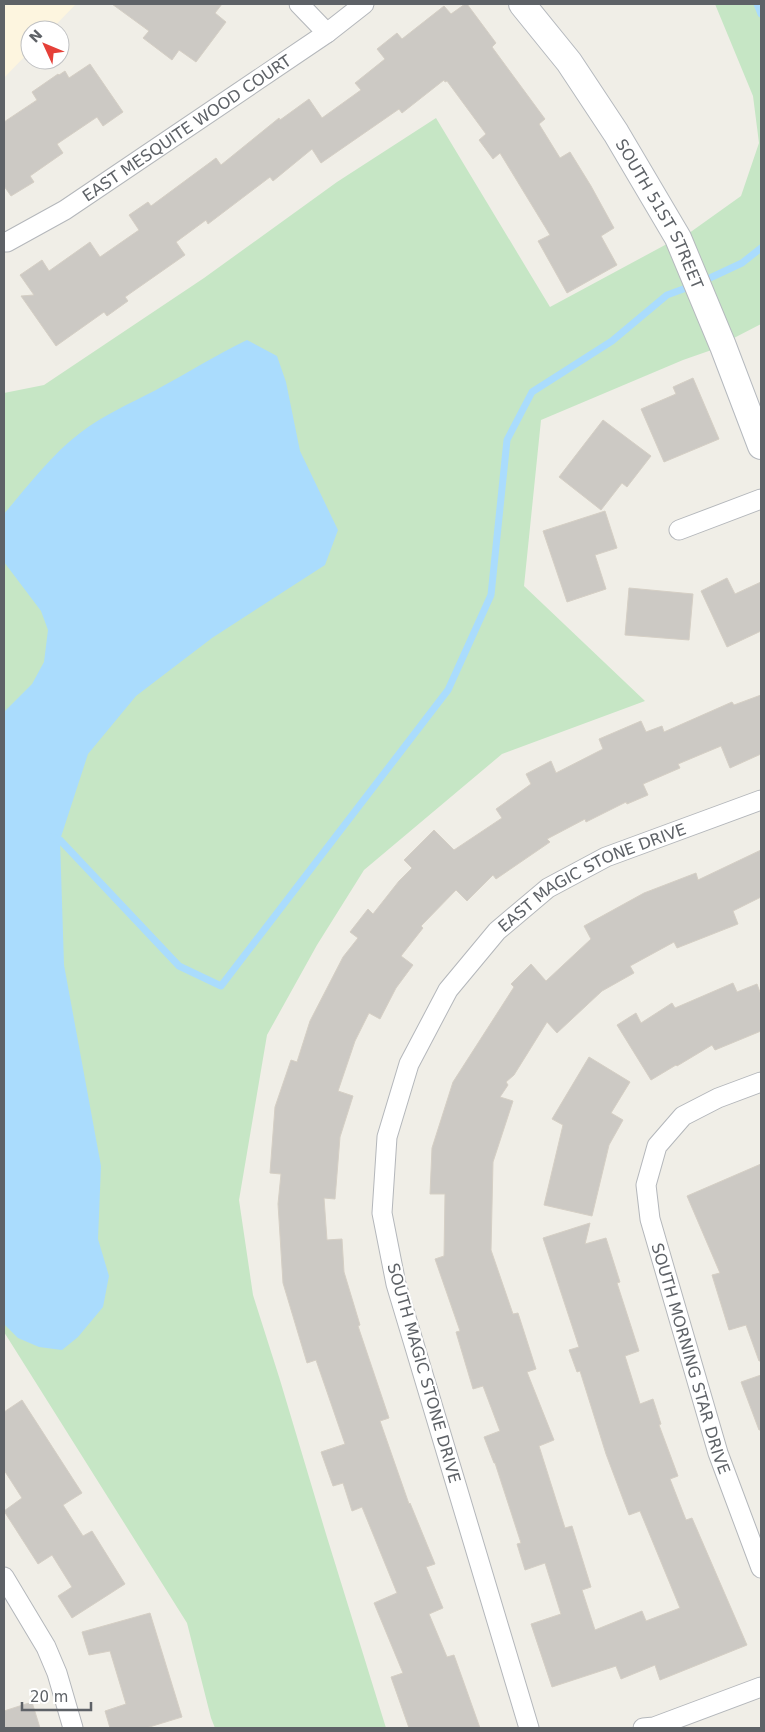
<svg xmlns="http://www.w3.org/2000/svg" width="765" height="1732" viewBox="0 0 765 1732" font-family="'DejaVu Sans',sans-serif">
<style>
.commercial{fill:#fdf5df}
.green{fill:#c6e6c5}
.water{fill:#aadcfd}
.lines{fill:none;stroke-linecap:round;stroke-linejoin:round}
.stream{stroke:#aadcfd;stroke-width:7}
.building{fill:#ccc9c4;stroke:#d5cfc5}
.street-casing{stroke:#b4b7bb;stroke-width:21}
.secondary-casing{stroke:#b5b9be;stroke-width:28}
.street{stroke:#fff;stroke-width:19}
.secondary{stroke:#fff;stroke-width:26}
.labels{text-anchor:middle;dominant-baseline:central;stroke-width:4.5;stroke-linejoin:round;paint-order:stroke}
.street-label{font-size:16px;fill:#5e6267;stroke:#fff}
</style>
<rect width="100%" height="100%" fill="#f0eee7"/>
<path class="commercial" d="M 4,4 L 76,4 L 51,30 L 30,30 L 30,51 L 4,78 Z"/>
<path class="green" d="M 715,4 L 761,4 L 761,324 L 732,339 L 685,236 L 741,196 L 759,143 L 753,96 Z
M 436,118 L 550,307 L 678,238 L 723,346 L 683,360 L 541,420 L 524,586 L 645,701 L 502,754 L 364,870 L 317,945 L 267,1035 L 239,1200 L 253,1295 L 280,1380 L 326,1534 L 386,1728 L 215,1728 L 211,1718 L 187,1623 L 4,1332 L 4,393 L 44,385 L 204,278 L 337,182 Z"/>
<path class="water" d="M 247,340 L 277,356 L 286,382 L 300,451 L 338,530 L 325,565 L 212,638 L 136,696 L 88,754 L 60,840 L 64,965 L 101,1166 L 98,1239 L 109,1276 L 103,1307 L 78,1337 L 62,1350 L 39,1347 L 18,1338 L 4,1324 L 4,712 L 32,684 L 44,662 L 48,630 L 41,611 L 4,562 L 4,514 C 26,488 52,454 80,433 C 103,415 131,403 156,390 C 187,373 216,355 247,340 Z"/>
<g class="lines">
<path class="stream" d="M 757,4 L 761,14
M 53,837 L 60,840 L 179,966 L 221,986 L 448,690 L 491,595 L 507,440 L 532,392 L 612,341 L 667,295 L 697,284 L 742,263 L 761,248"/>
</g>
<path class="building" d="M 112,4 L 222,4 L 215,13 L 226,22 L 196,62 L 179,50 L 172,60 L 143,38 L 149,31 Z
M 465,4 L 467,4 L 496,43 L 492,47 L 545,119 L 539,124 L 560,158 L 570,152 L 591,186 L 614,228 L 601,236 L 617,265 L 567,293 L 538,241 L 550,235 L 500,153 L 493,159 L 479,140 L 486,134 L 447,81 L 445,82 L 444,80 L 402,113 L 399,109 L 321,163 L 312,149 L 273,181 L 270,177 L 208,224 L 206,220 L 176,242 L 185,255 L 125,297 L 128,301 L 107,316 L 104,312 L 56,346 L 21,296 L 34,295 L 20,275 L 42,260 L 49,271 L 90,242 L 100,257 L 139,230 L 129,215 L 148,202 L 151,206 L 216,158 L 221,165 L 279,118 L 280,120 L 309,99 L 322,118 L 361,90 L 355,83 L 385,59 L 377,49 L 397,33 L 402,39 L 444,6 L 451,14 Z
M 90,64 L 123,112 L 103,126 L 97,117 L 57,144 L 63,153 L 30,176 L 34,182 L 11,196 L 4,186 L 4,122 L 37,100 L 32,92 L 58,74 L 59,75 L 65,71 L 69,78 Z
M 693,378 L 719,439 L 664,462 L 641,409 L 676,394 L 673,387 Z
M 603,420 L 651,456 L 627,487 L 622,483 L 601,510 L 559,477 Z
M 605,511 L 617,548 L 595,555 L 606,589 L 567,602 L 543,531 Z
M 727,578 L 735,594 L 761,582 L 761,631 L 727,647 L 701,591 Z
M 629,588 L 693,594 L 689,640 L 625,635 Z
M 761,695 L 761,754 L 730,768 L 721,746 L 678,764 L 680,768 L 643,784 L 648,795 L 627,804 L 626,802 L 586,822 L 585,819 L 547,839 L 550,842 L 496,879 L 493,875 L 467,901 L 456,890 L 421,926 L 423,928 L 401,956 L 413,965 L 396,988 L 380,1019 L 369,1013 L 355,1041 L 338,1091 L 353,1096 L 340,1137 L 335,1199 L 324,1198 L 327,1240 L 342,1239 L 344,1272 L 360,1325 L 358,1326 L 389,1418 L 380,1421 L 409,1504 L 410,1503 L 435,1564 L 426,1567 L 443,1608 L 429,1614 L 447,1657 L 454,1655 L 480,1728 L 409,1728 L 391,1677 L 403,1673 L 374,1603 L 397,1593 L 362,1507 L 352,1511 L 343,1483 L 333,1486 L 321,1452 L 345,1444 L 316,1360 L 307,1363 L 283,1283 L 278,1204 L 281,1174 L 270,1173 L 275,1107 L 291,1060 L 297,1062 L 310,1021 L 343,957 L 358,938 L 350,932 L 368,909 L 373,914 L 399,881 L 412,868 L 404,860 L 434,830 L 454,850 L 502,818 L 496,809 L 531,784 L 526,774 L 551,761 L 556,773 L 603,749 L 599,739 L 641,721 L 646,732 L 662,726 L 664,732 L 732,702 L 734,705 Z
M 761,850 L 761,897 L 733,911 L 738,924 L 677,948 L 674,942 L 630,966 L 634,973 L 602,991 L 557,1033 L 547,1022 L 514,1075 L 506,1082 L 508,1085 L 500,1097 L 513,1101 L 493,1162 L 491,1250 L 513,1314 L 518,1313 L 536,1369 L 527,1372 L 554,1440 L 539,1446 L 565,1528 L 572,1526 L 591,1587 L 582,1590 L 595,1630 L 642,1611 L 646,1621 L 680,1608 L 640,1511 L 629,1515 L 606,1454 L 580,1371 L 577,1372 L 569,1350 L 579,1347 L 543,1238 L 590,1223 L 585,1244 L 606,1238 L 620,1282 L 617,1283 L 639,1351 L 625,1356 L 640,1404 L 653,1399 L 661,1424 L 659,1425 L 678,1476 L 670,1479 L 686,1520 L 692,1518 L 747,1645 L 660,1680 L 655,1665 L 621,1679 L 616,1666 L 552,1687 L 531,1624 L 561,1614 L 545,1563 L 525,1570 L 517,1544 L 521,1543 L 495,1463 L 494,1463 L 484,1437 L 500,1431 L 483,1386 L 473,1389 L 456,1332 L 460,1331 L 435,1259 L 444,1256 L 445,1194 L 430,1194 L 432,1148 L 453,1082 L 514,987 L 511,984 L 531,964 L 546,981 L 591,939 L 584,926 L 644,893 L 696,873 L 698,880 Z
M 733,983 L 737,992 L 757,984 L 761,995 L 761,1031 L 715,1050 L 712,1045 L 677,1066 L 676,1065 L 651,1080 L 617,1025 L 636,1013 L 641,1023 L 672,1003 L 675,1008 Z
M 589,1057 L 630,1082 L 611,1113 L 623,1120 L 609,1145 L 592,1216 L 544,1205 L 563,1125 L 552,1119 Z
M 761,1164 L 761,1361 L 759,1361 L 746,1325 L 729,1330 L 712,1275 L 720,1273 L 687,1196 Z
M 761,1375 L 761,1430 L 759,1430 L 741,1382 Z
M 22,1400 L 82,1493 L 63,1505 L 83,1536 L 92,1531 L 125,1584 L 72,1618 L 58,1596 L 72,1587 L 52,1555 L 38,1564 L 4,1511 L 22,1498 L 4,1470 L 4,1412 Z
M 150,1613 L 182,1717 L 146,1728 L 110,1728 L 105,1711 L 126,1704 L 110,1651 L 89,1655 L 82,1632 Z
M 32,1702 L 40,1728 L 4,1728 L 4,1711 Z"/>
<g class="lines">
<defs>
<g id="street">
<path d="M 299,4 L 327,33"/>
<path id="s1" d="M 4,242 L 7,242 L 65,210 L 327,33 L 364,4"/>
<path d="M 679,530 L 761,499"/>
<path id="s2" d="M 761,1082 L 718,1098 L 683,1116 L 657,1146 L 646,1185 L 650,1219 L 718,1453 L 761,1568"/>
<path d="M 4,1577 L 46,1647 L 57,1673 L 73,1728"/>
<path id="s3" d="M 529,1728 L 396,1284 L 382,1213 L 387,1137 L 409,1064 L 448,990 L 497,931 L 548,888 L 606,857 L 761,800"/>
<path d="M 643,1728 L 654,1727 L 761,1687"/>
</g>
<g id="secondary">
<path id="s4" d="M 522,4 L 569,62 L 616,133 L 678,238 L 723,346 L 761,446"/>
</g>
</defs>
<use href="#street" class="street-casing"/>
<use href="#secondary" class="secondary-casing"/>
<use href="#street" class="street"/>
<use href="#secondary" class="secondary"/>
</g>
<g class="labels">
<g class="street-label">
<text stroke="none"><textPath href="#s1" startOffset="216">EAST MESQUITE WOOD COURT</textPath></text>
<text stroke="none"><textPath href="#s4" startOffset="252">SOUTH 51ST STREET</textPath></text>
<text stroke="none"><textPath href="#s3" startOffset="959">EAST MAGIC STONE DRIVE</textPath></text>
<text stroke="none"><textPath href="#s2" startOffset="345">SOUTH MORNING STAR DRIVE</textPath></text>
<text transform="translate(424 1373) rotate(74)">SOUTH MAGIC STONE DRIVE</text>
</g>
</g>
<rect width="765" height="1732" fill="none" stroke="#5e6267" stroke-width="10"/>
<g transform="translate(45 45) rotate(314)"><circle r="24" fill="#ffffff" stroke="#bfc0c2"/>
<path d="M0-4L9 19L0 12L-9 19Z" fill="#e54038"/>
<text y="-8" font-size="14" font-weight="bold" text-anchor="middle" fill="#5e6267">N</text>
</g>
<path d="M22 1702v8h69v-8" fill="none" stroke="#5e6267" stroke-width="2.5"/>
<text x="30" y="1702" font-size="15" fill="#5e6267" stroke="#ffffff" stroke-width="4" paint-order="stroke">20 m</text>
</svg>
